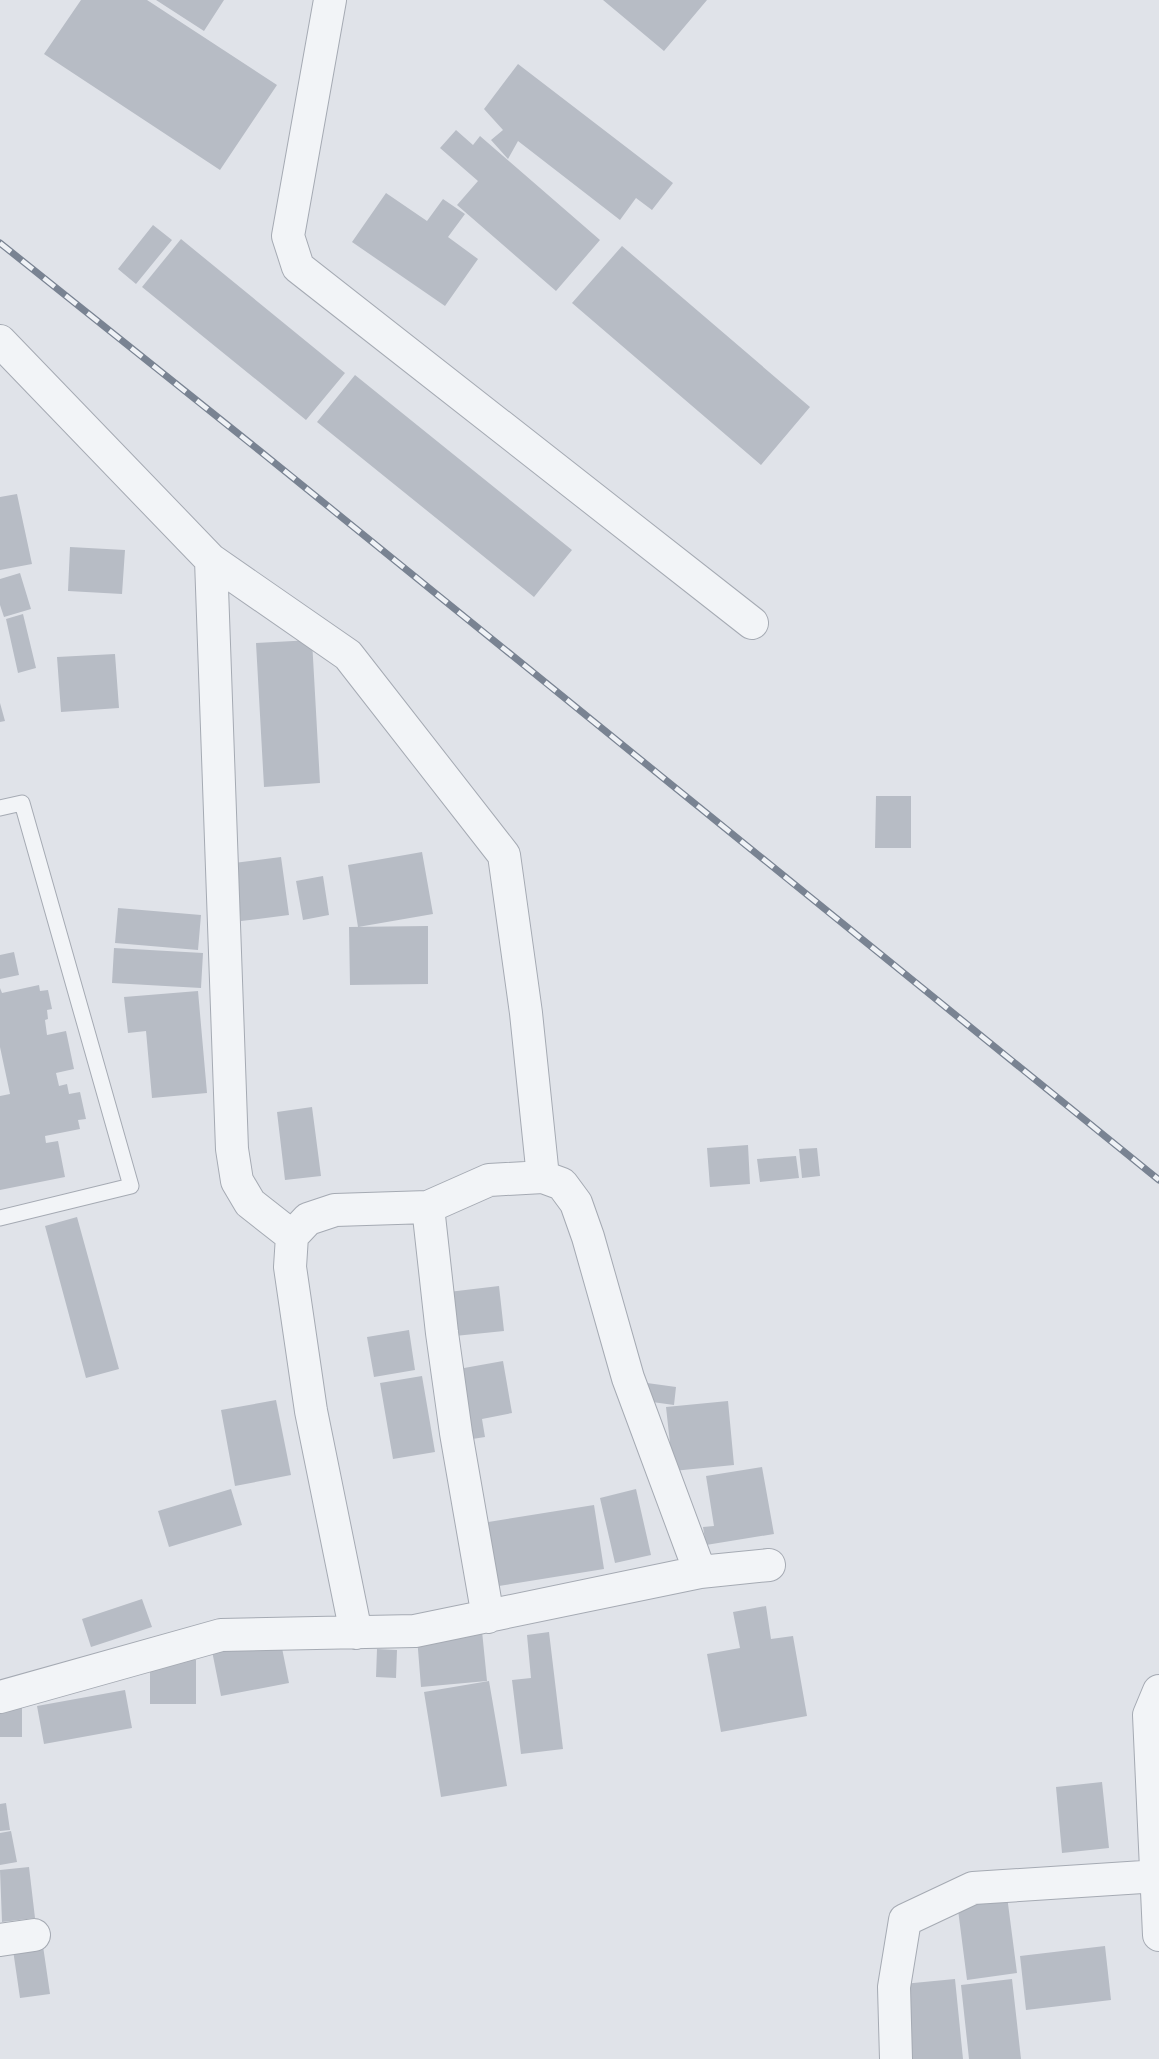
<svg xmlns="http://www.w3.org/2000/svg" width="1159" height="2059" viewBox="0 0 1159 2059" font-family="'Work Sans',sans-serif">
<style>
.building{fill:#b7bcc5}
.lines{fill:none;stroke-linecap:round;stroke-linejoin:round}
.service-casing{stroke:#a5aab3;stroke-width:17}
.minor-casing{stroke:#a5aab3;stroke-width:34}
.service{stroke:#f2f4f7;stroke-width:15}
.minor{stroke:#f2f4f7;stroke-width:32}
.rail-casing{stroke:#798392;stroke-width:7}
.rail{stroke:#eff2f6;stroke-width:4.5;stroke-dasharray:14;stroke-linecap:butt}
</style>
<rect width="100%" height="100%" fill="#e0e3e9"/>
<path class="building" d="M 81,0 L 147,0 L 277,85 L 220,170 L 44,54 Z
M 156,0 L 224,0 L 204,31 Z
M 603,0 L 707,0 L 664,51 Z
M 518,64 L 673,183 L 652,210 L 636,198 L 620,220 L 518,141 L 508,159 L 491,140 L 503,130 L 484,109 Z
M 456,130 L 473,145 L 480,136 L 600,240 L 556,291 L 457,205 L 478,181 L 440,148 Z
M 386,193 L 427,221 L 443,199 L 465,214 L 448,237 L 478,259 L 445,306 L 352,242 Z
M 153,225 L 172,240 L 136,284 L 118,269 Z
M 181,239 L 345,373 L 306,420 L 142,287 Z
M 622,246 L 810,407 L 761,465 L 572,303 Z
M 355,375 L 572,550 L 534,597 L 317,422 Z
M 17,494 L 32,564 L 0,570 L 0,497 Z
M 70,547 L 125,550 L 122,594 L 68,591 Z
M 20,573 L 31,609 L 4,617 L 0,605 L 0,579 Z
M 23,614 L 36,668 L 18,673 L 6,619 Z
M 312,640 L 320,783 L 264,787 L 256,643 Z
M 115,654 L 119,708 L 61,712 L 57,657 Z
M 0,703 L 5,721 L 0,722 Z
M 876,796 L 911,796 L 911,848 L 875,848 Z
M 422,852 L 433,914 L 358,927 L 348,865 Z
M 281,857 L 289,915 L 241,921 L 234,863 Z
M 323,876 L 329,915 L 303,920 L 296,881 Z
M 118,908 L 201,915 L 198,950 L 115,943 Z
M 428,926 L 428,984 L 350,985 L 349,927 Z
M 114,948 L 203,953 L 201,988 L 112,983 Z
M 14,952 L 19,975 L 0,979 L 0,955 Z
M 39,985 L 40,991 L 48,990 L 52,1009 L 47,1010 L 48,1019 L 45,1020 L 47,1035 L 66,1031 L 74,1069 L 56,1073 L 59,1086 L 67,1084 L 69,1094 L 80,1092 L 86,1119 L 78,1120 L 80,1129 L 45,1136 L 46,1143 L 58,1141 L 65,1177 L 0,1190 L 0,1096 L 10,1094 L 0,1047 L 0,988 L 2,993 Z
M 198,991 L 207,1093 L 152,1098 L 146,1031 L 128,1033 L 124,997 Z
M 312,1107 L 321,1176 L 285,1180 L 277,1112 Z
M 748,1145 L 750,1184 L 710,1187 L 707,1148 Z
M 817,1148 L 820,1176 L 802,1178 L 799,1149 Z
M 796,1156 L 799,1178 L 760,1182 L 757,1159 Z
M 77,1217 L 119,1369 L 86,1378 L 45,1226 Z
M 499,1286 L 504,1331 L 445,1337 L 440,1293 Z
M 409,1330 L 415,1370 L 374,1377 L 367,1337 Z
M 503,1361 L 512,1413 L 482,1419 L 485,1437 L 466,1440 L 453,1370 Z
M 422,1376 L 435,1452 L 393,1459 L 380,1383 Z
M 647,1383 L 676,1387 L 674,1405 L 645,1401 Z
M 276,1400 L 291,1475 L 235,1486 L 221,1410 Z
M 728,1401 L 734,1465 L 673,1471 L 666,1407 Z
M 762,1467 L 774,1534 L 706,1545 L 703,1527 L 714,1526 L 706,1476 Z
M 231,1489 L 242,1525 L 169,1547 L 158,1511 Z
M 636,1489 L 651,1555 L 615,1563 L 600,1498 Z
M 594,1505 L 604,1569 L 486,1588 L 476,1524 Z
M 142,1599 L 152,1627 L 91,1647 L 82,1619 Z
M 766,1606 L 771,1639 L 793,1636 L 807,1716 L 721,1732 L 707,1654 L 740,1648 L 733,1612 Z
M 482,1631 L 487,1681 L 421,1687 L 417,1637 Z
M 549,1632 L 563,1749 L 521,1754 L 512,1680 L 531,1678 L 527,1635 Z
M 280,1638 L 289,1683 L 221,1696 L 212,1651 Z
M 377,1649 L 397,1650 L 396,1678 L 376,1677 Z
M 150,1659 L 196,1660 L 196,1704 L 150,1704 Z
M 489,1681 L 507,1786 L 441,1797 L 424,1692 Z
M 125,1690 L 132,1728 L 44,1744 L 37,1706 Z
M 0,1708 L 22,1708 L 22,1737 L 0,1737 Z
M 1102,1782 L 1109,1848 L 1062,1853 L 1056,1787 Z
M 6,1803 L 10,1830 L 0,1831 L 0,1804 Z
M 11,1831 L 17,1862 L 0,1865 L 0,1833 Z
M 29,1867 L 35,1918 L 2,1922 L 0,1870 Z
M 1007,1896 L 1017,1973 L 967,1980 L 957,1902 Z
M 43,1946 L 50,1994 L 20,1998 L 13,1950 Z
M 1105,1946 L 1111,2000 L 1026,2010 L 1020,1956 Z
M 955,1979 L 963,2059 L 911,2059 L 903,1984 Z
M 1012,1979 L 1021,2059 L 969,2059 L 961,1985 Z"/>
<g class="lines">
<defs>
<path id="service" d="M 0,808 L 22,803 L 131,1186 L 0,1218"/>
<path id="minor" d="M 330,0 L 288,236 L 298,267 L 752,623
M 0,341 L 211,560 L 232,1149 L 237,1181 L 250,1203 L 292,1236
M 211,560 L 348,655 L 504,855 L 526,1013 L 543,1177
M 428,1207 L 442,1333 L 456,1433 L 488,1617
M 356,1633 L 311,1411 L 290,1267 L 292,1236 L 308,1219 L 335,1210 L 428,1207 L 489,1180 L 543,1177 L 562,1184 L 576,1203 L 588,1237 L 628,1378 L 700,1572
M 1159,1691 L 1149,1715 L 1159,1935
M 0,1697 L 221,1635 L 415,1631 L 700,1572 L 769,1565
M 0,1940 L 34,1935
M 896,2059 L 894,1987 L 905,1920 L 973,1888 L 1159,1876"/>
</defs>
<use href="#service" class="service-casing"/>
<use href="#minor" class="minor-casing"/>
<use href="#service" class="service"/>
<use href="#minor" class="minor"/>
<defs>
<path id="rail" d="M 0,243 L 260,451 L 1159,1180"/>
</defs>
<use href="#rail" class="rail-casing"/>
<use href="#rail" class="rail"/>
</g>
</svg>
